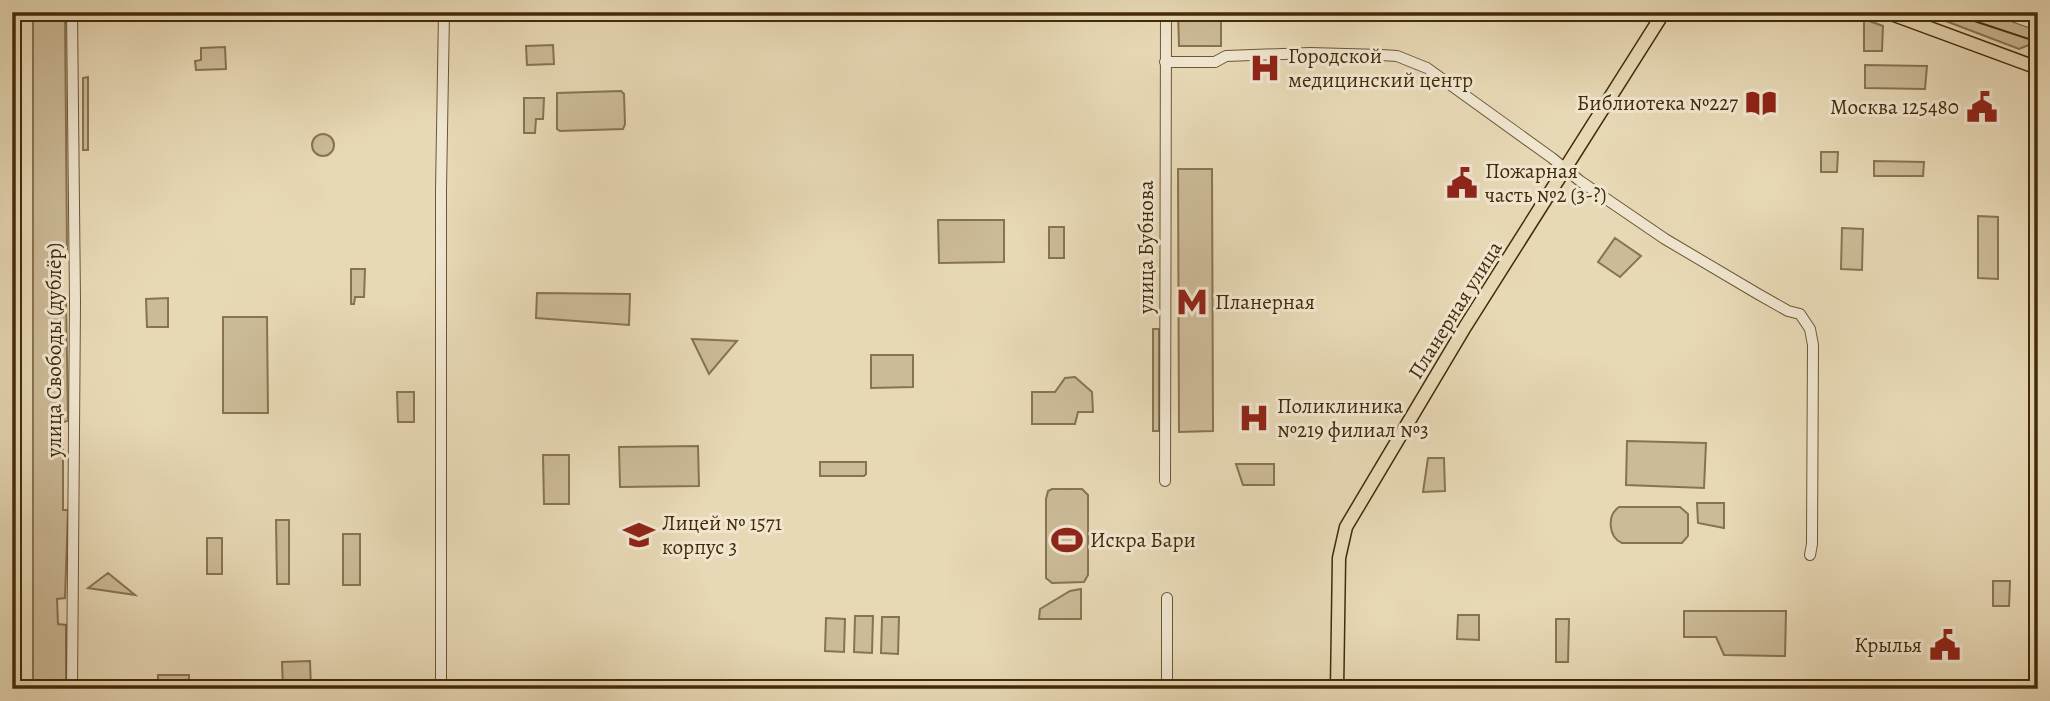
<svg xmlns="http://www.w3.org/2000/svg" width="2050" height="701" viewBox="0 0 2050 701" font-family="Alegreya,serif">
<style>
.green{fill:#ccbb98;stroke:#887350;stroke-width:2}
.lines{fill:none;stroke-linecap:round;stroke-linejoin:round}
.minor-casing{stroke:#6c5634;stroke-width:12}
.major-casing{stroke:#432b08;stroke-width:15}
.minor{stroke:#f0e6d0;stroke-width:10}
.major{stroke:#e8d9b6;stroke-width:12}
.tram{stroke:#432b08;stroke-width:2}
.labels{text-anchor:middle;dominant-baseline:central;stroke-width:6;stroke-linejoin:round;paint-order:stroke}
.poi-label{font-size:21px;fill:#432b08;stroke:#f0e6d0;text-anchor:start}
.street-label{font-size:21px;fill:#432b08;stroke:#f0e6d0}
</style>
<rect width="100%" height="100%" fill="#e8d9b6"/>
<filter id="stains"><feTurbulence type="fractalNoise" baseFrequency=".00286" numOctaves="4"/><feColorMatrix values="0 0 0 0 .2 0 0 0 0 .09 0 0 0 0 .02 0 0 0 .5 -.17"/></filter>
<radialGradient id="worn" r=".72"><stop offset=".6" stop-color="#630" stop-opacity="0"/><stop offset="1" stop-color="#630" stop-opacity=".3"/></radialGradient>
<path class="green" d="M 33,12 L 65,12 L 67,249 L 60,249 L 60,296 L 66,296 L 68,421 L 63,422 L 63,510 L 68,510 L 65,598 L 57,599 L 58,624 L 66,625 L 66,689 L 33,689 Z
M 1178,12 L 1221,12 L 1221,46 L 1179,46 Z
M 1922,12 L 1991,12 L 2027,24 L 2032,33 L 2029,45 L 2019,49 Z
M 1864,19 L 1883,26 L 1882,51 L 1864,51 Z
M 553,45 L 554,64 L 527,65 L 526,46 Z
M 225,47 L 226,69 L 196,70 L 195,61 L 201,60 L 201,48 Z
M 1865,65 L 1927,66 L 1925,89 L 1865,88 Z
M 88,77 L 88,150 L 83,150 L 83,78 Z
M 621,91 L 624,94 L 625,124 L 623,129 L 560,131 L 557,129 L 557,93 Z
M 524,98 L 544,98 L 543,119 L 536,119 L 535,133 L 524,133 Z
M312 145a11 11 0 1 1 22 0a11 11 0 1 1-22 0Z
M 1821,152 L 1838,152 L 1837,172 L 1821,172 Z
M 1874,161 L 1924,162 L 1923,176 L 1874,176 Z
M 1178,169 L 1212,169 L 1213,431 L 1179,432 Z
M 1978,216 L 1998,217 L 1998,279 L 1978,278 Z
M 938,220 L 1004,220 L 1004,262 L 939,263 Z
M 1064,227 L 1064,258 L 1049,258 L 1049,227 Z
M 1842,228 L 1863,229 L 1862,270 L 1841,269 Z
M 1615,238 L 1641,256 L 1620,277 L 1598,262 Z
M 351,269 L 365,269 L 364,297 L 355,297 L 354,304 L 351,304 Z
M 537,293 L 630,294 L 629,325 L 536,318 Z
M 168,298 L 168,327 L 147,327 L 146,299 Z
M 223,317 L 267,317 L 268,413 L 223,413 Z
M 1153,329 L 1159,329 L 1159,431 L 1153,431 Z
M 692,339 L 737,341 L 709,374 Z
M 871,355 L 913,355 L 913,387 L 871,388 Z
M 1075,377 L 1092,392 L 1093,412 L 1078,412 L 1075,424 L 1032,424 L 1032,392 L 1055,392 L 1065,378 Z
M 397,392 L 414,392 L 414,422 L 398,422 Z
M 1627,441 L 1706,443 L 1704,488 L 1626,485 Z
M 698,446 L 699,486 L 620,487 L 619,447 Z
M 543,455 L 569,455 L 569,504 L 544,504 Z
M 1428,458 L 1444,458 L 1445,491 L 1423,492 Z
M 820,462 L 866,462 L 866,474 L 864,476 L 820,476 Z
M 1236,464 L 1274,464 L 1274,485 L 1243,485 Z
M 1052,489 L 1082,489 L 1088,495 L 1088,575 L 1084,582 L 1052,583 L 1046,578 L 1046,499 L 1048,491 Z
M 1697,503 L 1724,503 L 1724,528 L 1698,523 Z
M 1619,507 L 1680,507 L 1688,514 L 1688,536 L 1682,543 L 1622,543 C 1608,537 1607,515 1619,507 Z
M 276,520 L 289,520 L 289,584 L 277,584 Z
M 343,534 L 360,534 L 360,585 L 343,585 Z
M 207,538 L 222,538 L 222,574 L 207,574 Z
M 108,573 L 135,595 L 88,588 Z
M 1993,581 L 2010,581 L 2009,606 L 1993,606 Z
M 1081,589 L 1081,619 L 1039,619 L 1040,609 L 1070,591 Z
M 1684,611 L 1786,611 L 1785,656 L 1724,655 L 1716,637 L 1684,637 Z
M 1458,615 L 1479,615 L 1479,640 L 1457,639 Z
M 855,616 L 873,616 L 872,653 L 854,652 Z
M 882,617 L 899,617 L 898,654 L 881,653 Z
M 826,618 L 845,619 L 844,652 L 825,651 Z
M 1556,619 L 1569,619 L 1568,662 L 1556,662 Z
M 310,661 L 311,689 L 283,689 L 282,662 Z
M 158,675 L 189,675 L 189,689 L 158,689 Z"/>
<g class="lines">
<defs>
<path id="minor" d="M 72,12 L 75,302 L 72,689
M 2001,12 L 2038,25
M 1165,62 L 1215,62 L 1226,56 L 1310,53 L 1381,55 L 1397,56 L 1427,68 L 1552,158 L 1580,181 L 1665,239 L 1758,294 L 1788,311 L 1800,314 L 1810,329 L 1813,345 L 1812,544 L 1810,555
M 1165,481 L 1166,12
M 1167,598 L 1167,689
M 441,689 L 441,190 L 444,12"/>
<path id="major" d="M 1886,12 L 2038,68
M 12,167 L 13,12
M 1337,689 L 1339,558 L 1346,527 L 1465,327 L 1664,12"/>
</defs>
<use href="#minor" class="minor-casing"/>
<use href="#major" class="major-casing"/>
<use href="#minor" class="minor"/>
<use href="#major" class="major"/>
<path class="tram" d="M 1947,12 L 2038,42"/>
</g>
<defs>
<symbol id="hospital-bare" viewBox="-9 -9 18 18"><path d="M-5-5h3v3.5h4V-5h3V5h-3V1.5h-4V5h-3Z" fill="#8f2418" stroke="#f0e6d0" stroke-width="2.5" paint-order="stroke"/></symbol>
<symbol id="library-bare" viewBox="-9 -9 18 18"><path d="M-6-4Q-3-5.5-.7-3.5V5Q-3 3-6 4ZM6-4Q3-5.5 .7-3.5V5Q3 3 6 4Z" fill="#8f2418" stroke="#f0e6d0" stroke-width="2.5" paint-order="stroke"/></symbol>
<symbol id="civic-bare" viewBox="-9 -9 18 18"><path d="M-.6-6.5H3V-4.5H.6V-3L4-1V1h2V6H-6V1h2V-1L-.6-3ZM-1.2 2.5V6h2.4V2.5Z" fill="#8f2418" stroke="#f0e6d0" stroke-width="2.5" paint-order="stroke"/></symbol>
<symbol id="metro-bare" viewBox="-9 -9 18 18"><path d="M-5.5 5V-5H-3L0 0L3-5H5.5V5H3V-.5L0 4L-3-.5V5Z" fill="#8f2418" stroke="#f0e6d0" stroke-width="2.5" paint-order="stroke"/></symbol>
<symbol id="school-bare" viewBox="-9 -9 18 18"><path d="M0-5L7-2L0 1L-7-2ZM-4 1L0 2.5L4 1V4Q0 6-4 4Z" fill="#8f2418" stroke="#f0e6d0" stroke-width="2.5" paint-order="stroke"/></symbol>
<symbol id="stadium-bare" viewBox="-9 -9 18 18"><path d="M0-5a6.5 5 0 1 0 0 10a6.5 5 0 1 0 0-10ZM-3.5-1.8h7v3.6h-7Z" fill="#8f2418" stroke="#f0e6d0" stroke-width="2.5" paint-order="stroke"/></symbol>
</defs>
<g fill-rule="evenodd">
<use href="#hospital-bare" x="1243" y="46" width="44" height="44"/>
<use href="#library-bare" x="1739" y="81" width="44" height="44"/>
<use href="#civic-bare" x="1960" y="85" width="44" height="44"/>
<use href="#civic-bare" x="1440" y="161" width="44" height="44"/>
<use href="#metro-bare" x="1170" y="280" width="44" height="44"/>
<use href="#hospital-bare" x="1232" y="396" width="44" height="44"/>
<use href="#school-bare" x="617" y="513" width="44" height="44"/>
<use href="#stadium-bare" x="1045" y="518" width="44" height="44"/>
<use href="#civic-bare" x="1923" y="623" width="44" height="44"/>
</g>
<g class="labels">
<g class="poi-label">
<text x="1288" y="56">Городской<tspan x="1288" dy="24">медицинский центр</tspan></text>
<text x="1738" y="103" text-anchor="end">Библиотека №227</text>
<text x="1959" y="107" text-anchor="end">Москва 125480</text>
<text x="1485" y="171">Пожарная<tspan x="1485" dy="24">часть №2 (3-?)</tspan></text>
<text x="1215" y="302">Планерная</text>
<text x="1277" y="406">Поликлиника<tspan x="1277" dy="24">№219 филиал №3</tspan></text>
<text x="662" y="523">Лицей № 1571<tspan x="662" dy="24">корпус 3</tspan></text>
<text x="1090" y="540">Искра Бари</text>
<text x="1922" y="645" text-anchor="end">Крылья</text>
</g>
<g class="street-label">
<text transform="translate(1146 247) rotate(-90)">улица Бубнова</text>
<text transform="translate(1455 310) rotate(-58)">Планерная улица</text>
<text transform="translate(54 350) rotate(-90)">улица Свободы (дублёр)</text>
</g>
</g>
<rect width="2050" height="701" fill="none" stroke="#e8d9b6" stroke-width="42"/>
<rect x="14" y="14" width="2022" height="673" fill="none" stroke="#432b08" stroke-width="3.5"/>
<rect x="21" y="21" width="2008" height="659" fill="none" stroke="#432b08" stroke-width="2"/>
<rect width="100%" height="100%" filter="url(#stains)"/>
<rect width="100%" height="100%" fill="url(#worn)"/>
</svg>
